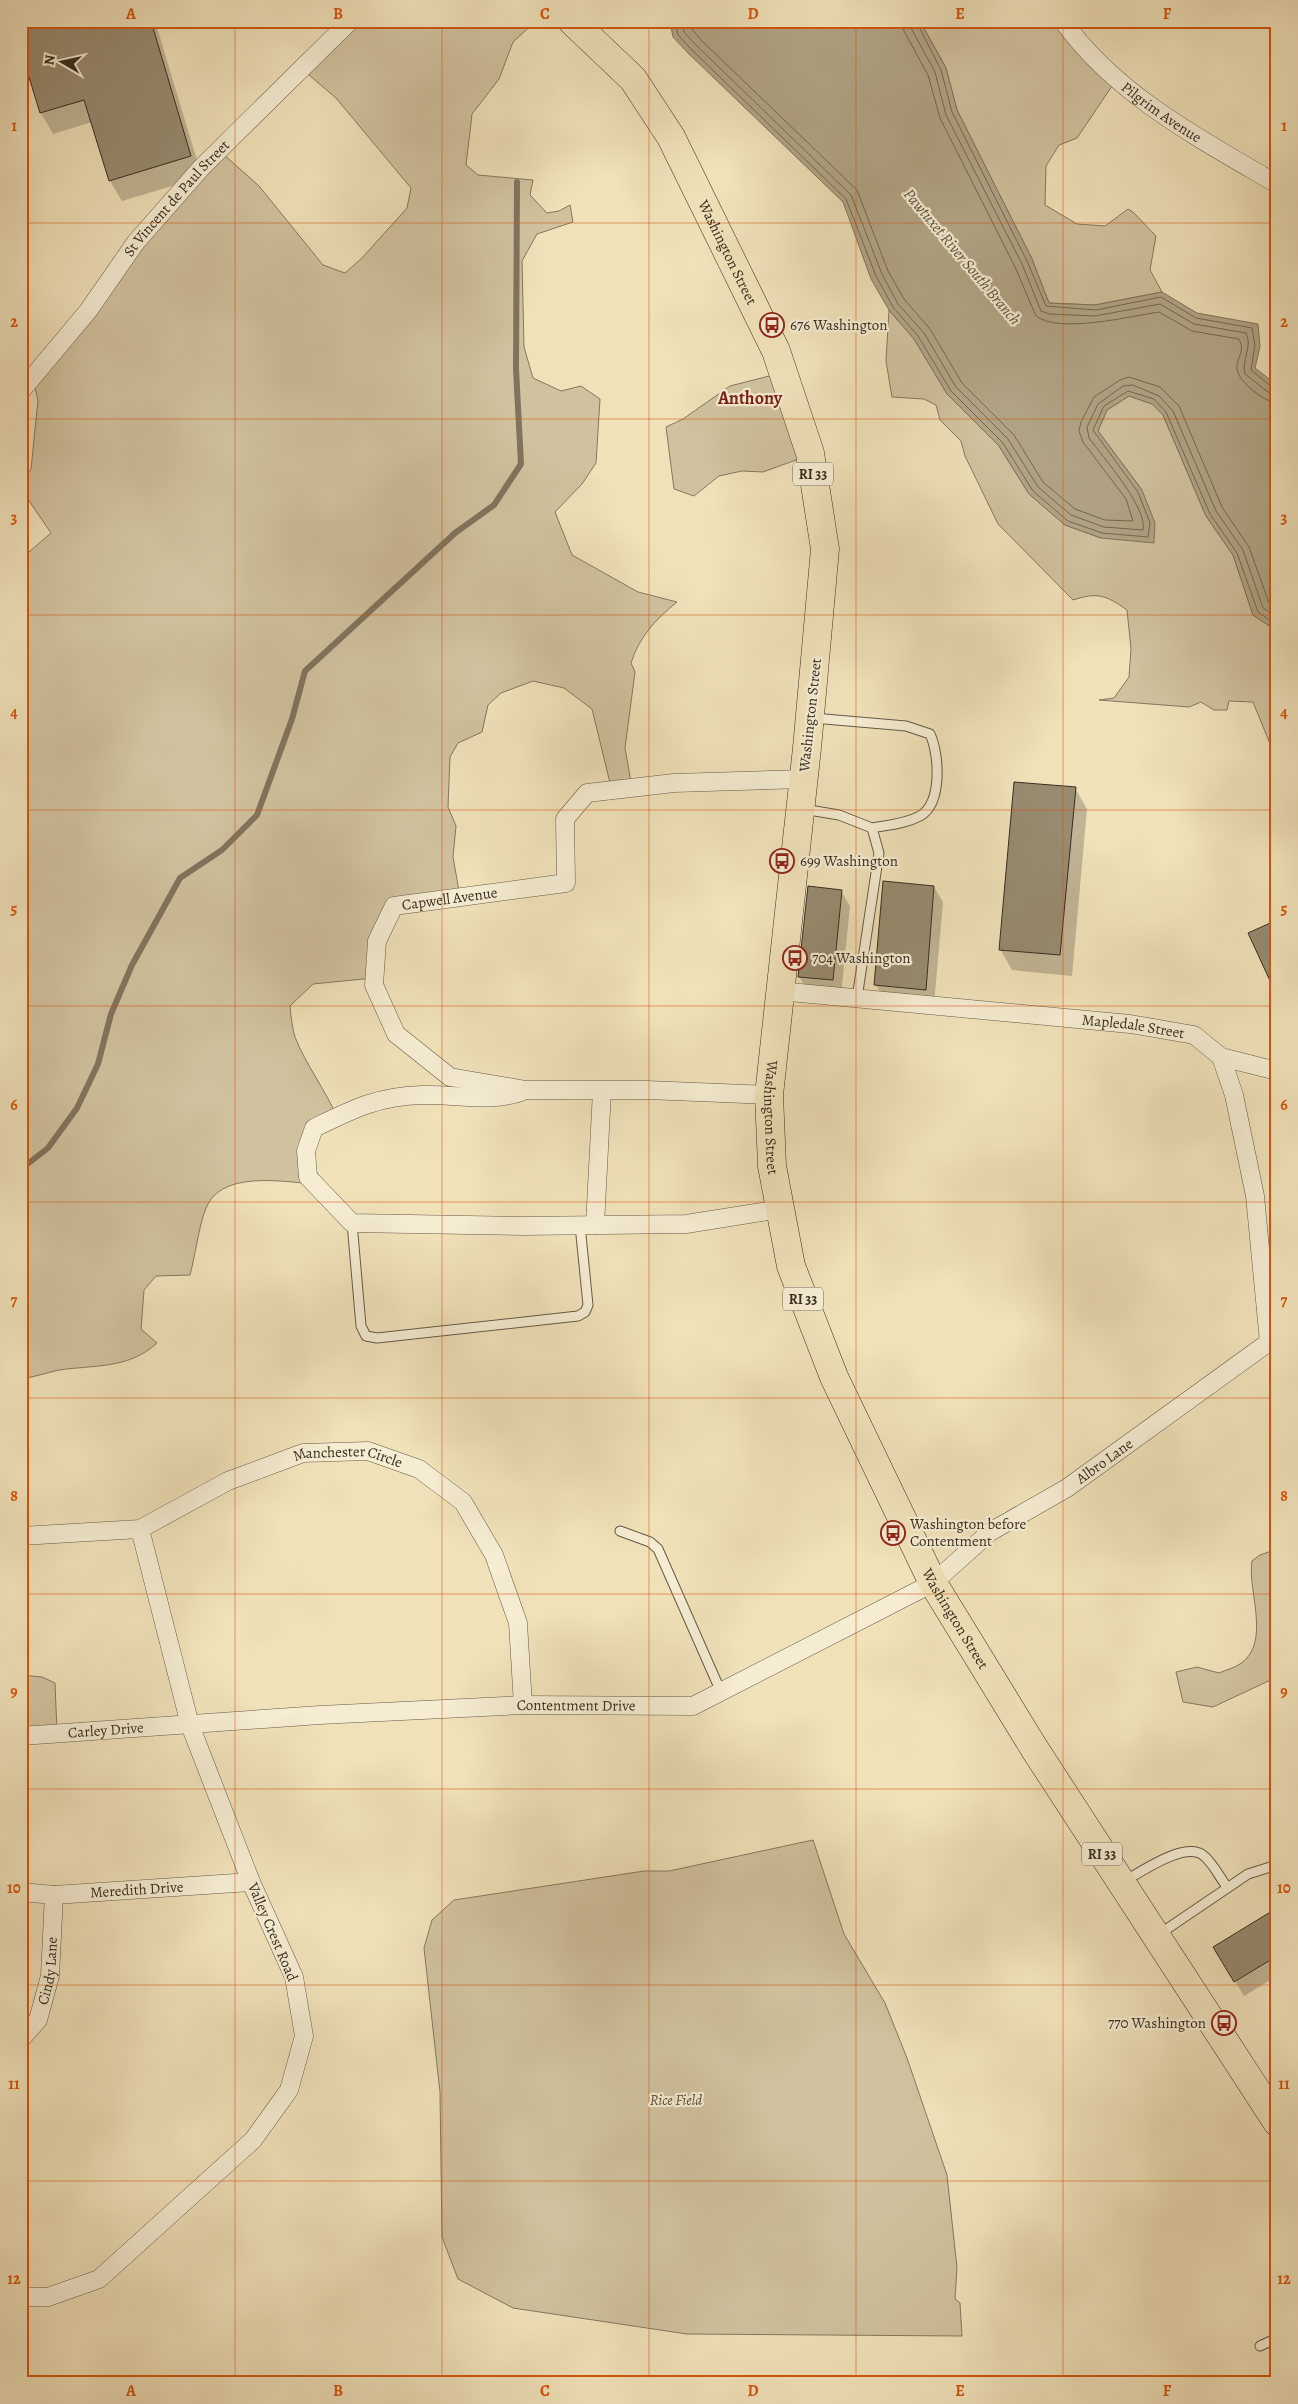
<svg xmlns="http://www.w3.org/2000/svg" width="1298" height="2404" viewBox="0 0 1298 2404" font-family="Alegreya,serif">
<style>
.green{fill:#d1c29f;stroke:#847860}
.water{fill:#b1a485;stroke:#80745d}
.shadow{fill:#0003}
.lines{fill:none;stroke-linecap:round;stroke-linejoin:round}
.shore{stroke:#746853;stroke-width:1}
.stream{stroke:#80745d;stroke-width:6}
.building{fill:#978b70;stroke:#372d21}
.service-casing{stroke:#655a47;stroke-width:11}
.minor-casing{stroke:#655a47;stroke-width:19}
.primary-casing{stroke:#372d21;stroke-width:29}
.service{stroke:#f5ecd2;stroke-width:9}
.minor{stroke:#f5ecd2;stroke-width:18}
.primary{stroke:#f0e1b9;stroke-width:28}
.grid{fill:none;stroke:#d6550e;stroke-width:1;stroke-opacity:0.55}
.labels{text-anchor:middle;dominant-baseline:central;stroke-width:4.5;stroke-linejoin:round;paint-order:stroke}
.shield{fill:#f5ecd2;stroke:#706656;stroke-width:1}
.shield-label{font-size:14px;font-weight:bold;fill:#372d21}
.street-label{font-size:15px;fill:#372d21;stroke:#f5ecd2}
.poi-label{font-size:15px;fill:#372d21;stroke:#f5ecd2;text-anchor:start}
.park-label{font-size:15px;font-style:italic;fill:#564b3a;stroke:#f5ecd2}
.water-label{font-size:16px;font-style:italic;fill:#5c513f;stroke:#f5ecd2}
.quarter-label{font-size:18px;font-weight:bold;fill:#7a1f14;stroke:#f5ecd2}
.neatline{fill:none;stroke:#d6550e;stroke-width:2}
.grid-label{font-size:16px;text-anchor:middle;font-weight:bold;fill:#d6550e}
</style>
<rect width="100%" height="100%" fill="#f0e1b9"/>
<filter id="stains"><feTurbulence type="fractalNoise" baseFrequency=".004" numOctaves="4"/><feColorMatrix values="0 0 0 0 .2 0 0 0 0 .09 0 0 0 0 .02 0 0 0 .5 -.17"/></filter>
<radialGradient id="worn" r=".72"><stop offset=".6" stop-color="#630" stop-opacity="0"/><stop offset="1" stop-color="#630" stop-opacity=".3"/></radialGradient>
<path class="green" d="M 349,21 L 536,21 L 513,42 L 499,79 L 472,114 L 466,165 L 478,175 L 533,180 L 530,195 L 547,213 L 559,211 L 570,205 L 573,222 L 537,234 L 522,261 L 524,347 L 533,378 L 561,391 L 581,386 L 600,399 L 596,463 L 582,484 L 555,512 L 572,555 L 638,592 L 677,602 C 656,619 639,637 631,663 L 635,672 L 625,748 L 631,782 L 611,787 L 592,709 L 564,688 L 533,681 L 501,693 L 488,705 L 482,732 L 458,743 L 450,757 L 448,807 L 456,826 L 453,857 L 459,891 L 392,906 L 373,978 L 313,984 L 290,1006 C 291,1016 292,1027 295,1037 C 306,1065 325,1089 337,1117 L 319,1132 L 312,1164 L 324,1185 C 292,1183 226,1169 208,1204 C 200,1218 195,1257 190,1275 L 156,1276 L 144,1290 L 141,1329 L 157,1343 C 129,1369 94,1365 59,1370 C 46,1373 34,1377 21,1379 L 21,559 L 51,533 L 21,489 L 21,482 L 31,469 L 38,400 L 34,384 L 30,382 L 221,152 L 259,186 L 323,265 L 345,273 L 362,258 L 407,208 L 411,188 L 336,98 L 302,69 Z
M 920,21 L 1063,21 L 1114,83 L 1077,138 L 1059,145 L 1046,166 L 1045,205 L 1077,224 L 1105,226 L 1128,209 L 1133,212 L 1156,236 L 1150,270 L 1162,292 L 1095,305 L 1049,303 L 1032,259 L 957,110 L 946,68 Z
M 889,310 L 914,339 L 947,394 L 999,446 L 1029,494 L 1065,525 L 1101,538 L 1142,490 L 1098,431 L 1107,410 L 1129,396 L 1152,404 L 1163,415 L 1206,516 L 1233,555 L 1253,615 L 1277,631 L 1277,761 L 1253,702 L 1229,701 L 1227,710 L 1214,710 L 1201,702 L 1189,707 L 1099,700 L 1114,698 L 1129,677 L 1131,649 L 1127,610 C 1106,595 1097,592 1073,600 L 998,524 L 965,456 L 961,441 L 940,420 L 936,405 L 924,399 L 892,397 L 886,361 Z
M 777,374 L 807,456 L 763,472 L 742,471 L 719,476 L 694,496 L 674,489 L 666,427 L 683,419 L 730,386 Z
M 1277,1549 L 1277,1677 L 1213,1707 L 1183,1702 L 1176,1672 L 1197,1667 L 1219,1673 C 1226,1670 1234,1668 1240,1664 C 1272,1643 1247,1590 1252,1561 L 1260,1555 Z
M 21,1675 L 42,1677 L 55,1683 L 57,1732 L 21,1734 Z
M 813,1840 L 844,1934 L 885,2003 L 907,2058 L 947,2175 L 957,2268 L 955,2299 L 960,2303 L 962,2336 L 687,2334 L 513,2308 L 458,2279 L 442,2237 L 440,2092 L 424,1948 L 432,1920 L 454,1900 L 644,1871 L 669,1871 Z"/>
<path class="water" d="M 670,21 L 920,21 L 946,68 L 957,110 L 1032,259 L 1049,303 L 1095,305 L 1162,292 L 1197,313 L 1258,324 L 1260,346 L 1255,368 L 1277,385 L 1277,631 L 1253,615 L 1233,555 L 1206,516 L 1163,415 L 1152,404 L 1129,396 L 1107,410 L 1098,431 L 1142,490 L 1155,523 L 1154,543 L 1101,538 L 1065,525 L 1029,494 L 999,446 L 947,394 L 914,339 L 889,310 L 871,279 L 843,202 L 688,53 L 673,37 Z"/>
<path class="shadow" d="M 21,21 L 155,21 L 202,177 L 122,201 L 110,181 L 92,122 L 53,134 L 41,113 L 21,47 Z
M 1075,788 L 1087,809 L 1072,976 L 1012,970 L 1000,949 Z
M 934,887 L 943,902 L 934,1005 L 885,1000 L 876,985 Z
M 841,891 L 850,906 L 841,995 L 808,992 L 799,976 Z
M 1277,1917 L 1277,1976 L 1244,1996 L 1224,1963 Z"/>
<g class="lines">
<path class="shore" d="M 675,21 L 678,35 L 691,49 L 846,199 L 876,276 L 893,307 L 918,336 L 951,391 L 1003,443 L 1033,491 L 1068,521 L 1102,533 L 1148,537 L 1150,523 L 1138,492 L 1093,430 L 1104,406 L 1128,391 L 1154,399 L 1166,412 L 1210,514 L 1237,553 L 1258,612 L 1277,625
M 682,21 L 684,32 L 696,45 L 851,195 L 882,274 L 898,304 L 924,333 L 956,387 L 1008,439 L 1038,487 L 1071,515 L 1104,527 L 1143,530 C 1148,508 1102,456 1089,438 L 1087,427 L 1098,404 L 1123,386 L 1133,385 L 1159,396 L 1173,411 L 1216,511 L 1243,550 L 1263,608 L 1277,617
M 689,21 L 691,28 L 701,40 L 857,190 L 888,271 L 904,299 L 930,329 L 962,383 L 1014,435 L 1043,482 L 1075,509 L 1105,520 L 1133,521 L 1126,499 L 1083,442 L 1079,431 L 1081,422 L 1094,397 L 1120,380 L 1129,377 L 1160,387 L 1179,406 L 1222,507 L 1249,547 L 1269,603 L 1277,608
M 902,21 L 904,31 L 928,75 L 940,118 L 1015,267 L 1036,316 C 1059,334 1131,316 1159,312 L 1192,331 L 1239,339 C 1250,359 1219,364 1255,392 C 1262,397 1268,402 1277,402
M 910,21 L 911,28 L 935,72 L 946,115 L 1022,264 L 1041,311 L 1049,314 L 1095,316 L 1160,304 L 1194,324 L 1246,333 C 1253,346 1241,360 1245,374 L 1268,392 L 1277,395
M 916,21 L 941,70 L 952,112 L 1027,261 L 1046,306 L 1096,310 L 1161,297 L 1196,318 L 1252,328 L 1255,345 L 1251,370 L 1272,387 L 1277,388"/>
<path class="stream" d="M 21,1169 L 48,1148 L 77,1108 L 98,1064 L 111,1014 L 132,965 L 180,878 L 222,850 L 257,815 L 292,719 L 305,671 L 455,533 L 494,505 L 521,464 L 516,369 L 517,182"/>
</g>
<path class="building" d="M 21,21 L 151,21 L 191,156 L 109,181 L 84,100 L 40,113 L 21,51 Z
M 1014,782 L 1076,787 L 1060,955 L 999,950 Z
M 883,881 L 934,886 L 926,990 L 874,985 Z
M 808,886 L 842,890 L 833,980 L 798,977 Z
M 1277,920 L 1277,996 L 1248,933 Z
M 1277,1908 L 1277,1956 L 1234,1982 L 1213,1947 Z"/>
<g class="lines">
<defs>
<path id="service" d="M 813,718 L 906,726 L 930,734 C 939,753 943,803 920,816 C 905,824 888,825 872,828
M 803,809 L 839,815 L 872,828 L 879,853 L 857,998
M 352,1223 L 361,1326 L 366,1336 L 377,1338 L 578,1316 L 585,1312 L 588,1305 L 580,1225
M 620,1531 L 650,1542 L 658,1549 L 721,1692
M 1123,1882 C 1141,1872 1186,1840 1204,1856 C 1213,1863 1220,1878 1227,1887
M 1158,1935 L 1248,1874 L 1277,1865
M 1260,2346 L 1277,2338"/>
<g id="minor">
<path id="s1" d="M 1063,21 C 1116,95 1200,139 1277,184"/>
<path id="s2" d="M 21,391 L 88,311 L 136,242 L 202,167 L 350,21"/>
<path id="s3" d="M 779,991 L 1130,1024 L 1194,1035 L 1221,1057 L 1234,1095 L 1255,1196 L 1269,1342"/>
<path d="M 1221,1057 L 1277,1071"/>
<path d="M 521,1092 C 489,1103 456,1094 423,1095 C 378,1096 353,1109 314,1128 L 306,1151 L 308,1177 L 352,1223 L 523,1226 L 686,1224 L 781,1209"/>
<path id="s4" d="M 769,1095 L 647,1090 L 526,1090 L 450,1077 L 396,1034 L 374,985 L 377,941 L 394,906 L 566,883 L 565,819 L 587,793 L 674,783 L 803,779"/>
<path d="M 595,1225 L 602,1091"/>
<path id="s5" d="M 21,1536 L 140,1529 L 228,1481 L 303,1453 L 368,1451 L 419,1469 L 463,1502 L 494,1555 L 518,1623 L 523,1705"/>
<path id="s6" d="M 21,1736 L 320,1715 L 523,1705 L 693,1706 L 933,1583 L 990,1532 L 1067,1488 L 1269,1342 L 1277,1341"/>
<path id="s7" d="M 21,1892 L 54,1895 L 251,1882"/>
<path id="s8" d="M 21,2039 L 38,2020 L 50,1976 L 54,1895"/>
<path d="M 21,2297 L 48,2297 L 99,2279 L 253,2140 L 289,2090 L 304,2036 L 294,1977 L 251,1882 L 190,1725 L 140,1529"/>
</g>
<g id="primary">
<path id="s9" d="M 572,21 L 633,79 L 671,137 L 776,351 L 810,453 L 825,549 L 807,748 L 769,1095 L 772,1166 L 791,1266 L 834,1377 L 933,1583 L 1034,1748 L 1277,2122"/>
</g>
</defs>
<use href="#service" class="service-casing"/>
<use href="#minor" class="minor-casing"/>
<use href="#primary" class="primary-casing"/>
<use href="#service" class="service"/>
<use href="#minor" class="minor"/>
<use href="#primary" class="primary"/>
</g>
<path class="grid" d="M 235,21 L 235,2383M 442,21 L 442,2383M 649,21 L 649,2383M 856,21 L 856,2383M 1063,21 L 1063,2383M 21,223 L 1277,223M 21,419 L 1277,419M 21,615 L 1277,615M 21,810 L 1277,810M 21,1006 L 1277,1006M 21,1202 L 1277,1202M 21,1398 L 1277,1398M 21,1594 L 1277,1594M 21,1789 L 1277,1789M 21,1985 L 1277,1985M 21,2181 L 1277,2181"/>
<defs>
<symbol id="bus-ring" viewBox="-11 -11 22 22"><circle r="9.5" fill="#f5ecd2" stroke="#8f2418" stroke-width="1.5"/><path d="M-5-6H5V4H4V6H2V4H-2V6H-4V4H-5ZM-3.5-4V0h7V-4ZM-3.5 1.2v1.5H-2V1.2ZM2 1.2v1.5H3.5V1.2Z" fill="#8f2418"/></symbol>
</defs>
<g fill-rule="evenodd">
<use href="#bus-ring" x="758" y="311" width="28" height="28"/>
<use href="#bus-ring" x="768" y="847" width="28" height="28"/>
<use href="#bus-ring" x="781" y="944" width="28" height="28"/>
<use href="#bus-ring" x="879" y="1519" width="28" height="28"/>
<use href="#bus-ring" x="1210" y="2009" width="28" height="28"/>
</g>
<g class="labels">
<g class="shield">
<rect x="793" y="462.5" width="40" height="23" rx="4"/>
<rect x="783" y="1287.5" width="40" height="23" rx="4"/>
<rect x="1082" y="1842.5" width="40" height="23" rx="4"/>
</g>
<g class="shield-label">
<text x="813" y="474">RI 33</text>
<text x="803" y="1299">RI 33</text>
<text x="1102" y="1854">RI 33</text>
</g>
<g class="street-label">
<text stroke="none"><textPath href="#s1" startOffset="135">Pilgrim Avenue</textPath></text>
<text stroke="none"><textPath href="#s2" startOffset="248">St Vincent de Paul Street</textPath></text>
<text stroke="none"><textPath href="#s9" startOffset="282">Washington Street</textPath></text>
<text transform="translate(810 715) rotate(-84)">Washington Street</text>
<text stroke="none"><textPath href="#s4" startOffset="582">Capwell Avenue</textPath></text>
<text stroke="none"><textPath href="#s3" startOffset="356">Mapledale Street</textPath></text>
<text stroke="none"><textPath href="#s9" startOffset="1168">Washington Street</textPath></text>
<text stroke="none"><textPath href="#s6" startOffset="1154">Albro Lane</textPath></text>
<text stroke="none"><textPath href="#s5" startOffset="345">Manchester Circle</textPath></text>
<text stroke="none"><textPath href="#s9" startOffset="1708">Washington Street</textPath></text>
<text stroke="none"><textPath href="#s6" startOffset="556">Contentment Drive</textPath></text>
<text stroke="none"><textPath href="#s6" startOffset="85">Carley Drive</textPath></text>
<text stroke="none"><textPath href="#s7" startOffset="116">Meredith Drive</textPath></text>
<text transform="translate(273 1932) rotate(67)">Valley Crest Road</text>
<text stroke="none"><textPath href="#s8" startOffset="76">Cindy Lane</textPath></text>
</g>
<g class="poi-label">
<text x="790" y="325">676 Washington</text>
<text x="800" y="861">699 Washington</text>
<text x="812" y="958">704 Washington</text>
<text x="910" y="1524">Washington before<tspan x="910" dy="17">Contentment</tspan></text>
<text x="1206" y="2023" text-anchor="end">770 Washington</text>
</g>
<g class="park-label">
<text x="676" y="2100">Rice Field</text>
</g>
<g class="water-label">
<text transform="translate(962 257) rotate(50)">Pawtuxet River South Branch</text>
</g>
<g class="quarter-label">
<text x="750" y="398">Anthony</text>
</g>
</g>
<rect width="1298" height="2404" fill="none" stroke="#f0e1b9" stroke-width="55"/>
<g transform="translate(62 62) rotate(279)" stroke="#f5ecd2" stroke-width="4" paint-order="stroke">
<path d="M0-4L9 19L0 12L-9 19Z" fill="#372d21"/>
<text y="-8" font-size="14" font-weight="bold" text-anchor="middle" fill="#372d21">N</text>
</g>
<rect x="28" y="28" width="1242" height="2348" class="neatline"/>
<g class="grid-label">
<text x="131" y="19">A</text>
<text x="338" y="19">B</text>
<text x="545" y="19">C</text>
<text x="753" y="19">D</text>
<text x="960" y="19">E</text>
<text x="1167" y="19">F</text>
<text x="14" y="131">1</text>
<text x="1284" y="131">1</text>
<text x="14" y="327">2</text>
<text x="1284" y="327">2</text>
<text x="14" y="523">3</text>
<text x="1284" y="523">3</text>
<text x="14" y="718">4</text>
<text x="1284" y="718">4</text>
<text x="14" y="914">5</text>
<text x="1284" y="914">5</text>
<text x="14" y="1110">6</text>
<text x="1284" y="1110">6</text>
<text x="14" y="1306">7</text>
<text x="1284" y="1306">7</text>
<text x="14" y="1501">8</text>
<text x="1284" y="1501">8</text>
<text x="14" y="1697">9</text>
<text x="1284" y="1697">9</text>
<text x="14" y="1893">10</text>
<text x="1284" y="1893">10</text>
<text x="14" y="2089">11</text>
<text x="1284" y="2089">11</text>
<text x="14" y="2284">12</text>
<text x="1284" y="2284">12</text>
<text x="131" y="2396">A</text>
<text x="338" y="2396">B</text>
<text x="545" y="2396">C</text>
<text x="753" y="2396">D</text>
<text x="960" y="2396">E</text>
<text x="1167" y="2396">F</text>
</g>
<rect width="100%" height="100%" filter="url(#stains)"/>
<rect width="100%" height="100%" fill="url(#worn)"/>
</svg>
